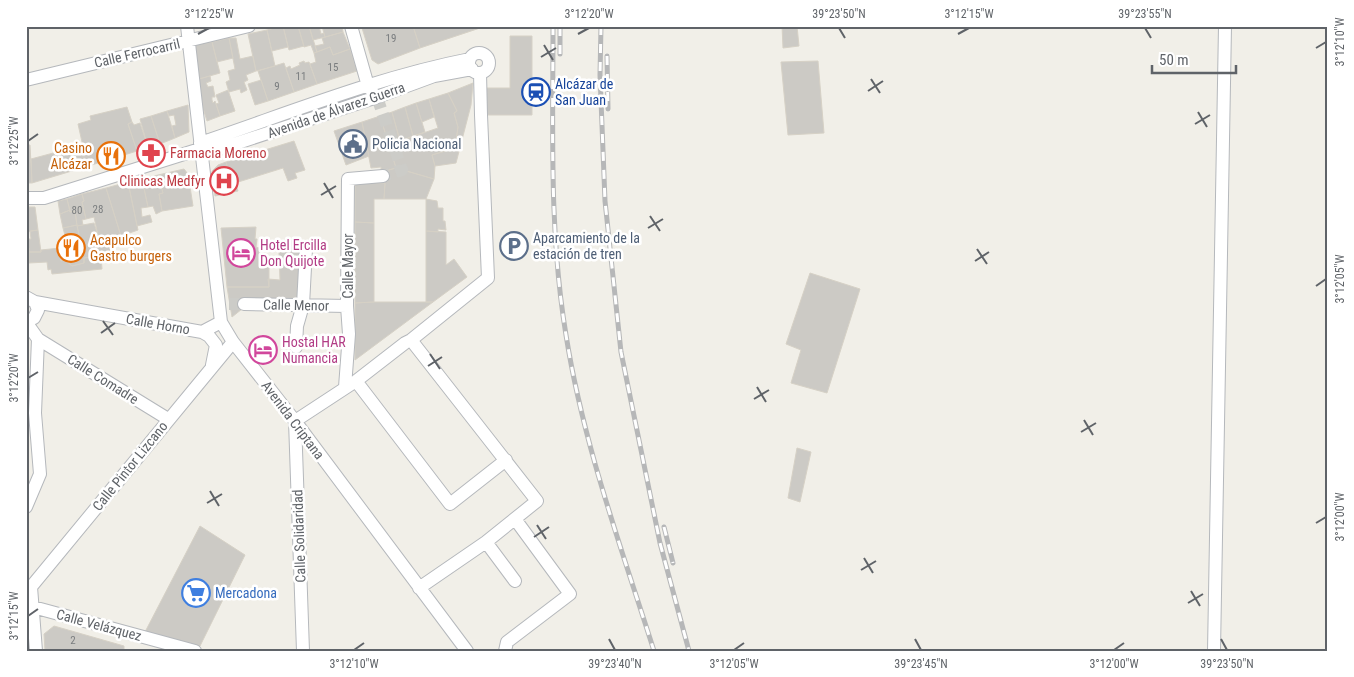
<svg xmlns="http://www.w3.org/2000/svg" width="1354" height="677" viewBox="0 0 1354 677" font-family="'Roboto Condensed',sans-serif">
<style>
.building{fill:#cccac5;stroke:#d6d1c6}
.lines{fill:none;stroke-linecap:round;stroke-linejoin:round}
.minor-tunnel{stroke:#ccccc8;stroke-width:12;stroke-dasharray:12 6;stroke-linecap:butt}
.minor-casing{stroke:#b5b8bc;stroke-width:14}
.minor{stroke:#fff;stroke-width:12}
.rail-casing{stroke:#b6b7b8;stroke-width:5}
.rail{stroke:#fff;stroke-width:3;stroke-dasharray:9;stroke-linecap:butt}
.ticks{fill:none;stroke:#5f6368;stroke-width:2}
.labels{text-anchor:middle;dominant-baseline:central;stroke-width:5;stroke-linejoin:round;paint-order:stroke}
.number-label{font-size:11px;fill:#7a7d7f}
.street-label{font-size:14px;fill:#5f6368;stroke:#fff}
.transit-label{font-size:14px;fill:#164399;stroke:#fff;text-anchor:start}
.service-label{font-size:14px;fill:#4e5e75;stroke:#fff;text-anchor:start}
.food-label{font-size:14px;fill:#c56008;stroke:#fff;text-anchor:end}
.health-label{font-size:14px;fill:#be3a42;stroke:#fff;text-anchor:start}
.hotel-label{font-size:14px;fill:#b23c85;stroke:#fff;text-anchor:start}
.shop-label{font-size:14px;fill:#366cbe;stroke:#fff;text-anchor:start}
.neatline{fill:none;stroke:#5f6368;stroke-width:2}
.ticks-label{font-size:12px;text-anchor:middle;fill:#5f6368}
</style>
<rect width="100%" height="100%" fill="#f1efe8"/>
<path class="building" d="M 283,26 L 288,47 L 272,51 L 267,30 Z
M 283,26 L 298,26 L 304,46 L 289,50 Z
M 298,26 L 309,26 L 317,52 L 314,53 L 311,45 L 304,47 Z
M 309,26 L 319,26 L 321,34 L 324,33 L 325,37 L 313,40 Z
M 322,26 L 342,26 L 343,32 L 325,37 Z
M 365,26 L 413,26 L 420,48 L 378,64 L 372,60 L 362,28 Z
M 413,26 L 486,26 L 420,48 Z
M 782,26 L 797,26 L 799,46 L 783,48 Z
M 267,30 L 275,66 L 256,71 L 248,34 Z
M 343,32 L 350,49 L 333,55 L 330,47 L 317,52 L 315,46 L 324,44 L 322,38 Z
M 510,36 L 532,36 L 532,115 L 481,115 L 480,88 L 510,88 Z
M 229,38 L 236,38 L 240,59 L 253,56 L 256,71 L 246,75 L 248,80 L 244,82 L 247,90 L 241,93 L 240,89 L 229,92 L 226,82 L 230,80 L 228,71 L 235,69 Z
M 229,38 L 233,58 L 217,62 L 212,42 Z
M 212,42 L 220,73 L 199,79 L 195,45 Z
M 330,47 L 333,55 L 350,49 L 357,71 L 317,84 L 310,64 L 316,62 L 314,53 Z
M 304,61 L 305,63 L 309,62 L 317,84 L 294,92 L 286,68 L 290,66 L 291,69 L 300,65 L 299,63 Z
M 818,61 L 824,133 L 788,135 L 781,62 Z
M 284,63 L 294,92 L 268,101 L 258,71 Z
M 210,76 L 211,81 L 206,83 L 208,87 L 213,86 L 215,97 L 212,97 L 212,100 L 213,103 L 215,101 L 220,116 L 207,121 L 203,108 L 199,79 Z
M 261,80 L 268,101 L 255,105 L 248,84 Z
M 473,83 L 471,105 L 456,163 L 435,166 L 432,155 L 455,148 L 458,127 L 454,113 L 457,111 L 448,93 Z
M 228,90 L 235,111 L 220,116 L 216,104 L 219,103 L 216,95 Z
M 448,93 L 457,111 L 454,113 L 458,127 L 455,148 L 432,155 L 435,166 L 434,179 L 396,168 L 391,151 L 402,148 L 400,141 L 438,128 L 429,99 Z
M 429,99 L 434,117 L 422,122 L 416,103 Z
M 416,103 L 425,132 L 413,136 L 405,107 Z
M 188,105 L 189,132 L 175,138 L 172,126 L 176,125 L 174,115 L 169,116 L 167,111 Z
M 127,107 L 132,122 L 128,124 L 137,151 L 85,167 L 82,151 L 84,151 L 78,124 L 91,120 L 90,116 Z
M 405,107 L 413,136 L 400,141 L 392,112 Z
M 167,111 L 175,138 L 160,144 L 151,116 Z
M 392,112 L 402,148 L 391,151 L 380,116 Z
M 151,116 L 160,144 L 148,147 L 140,119 Z
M 380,116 L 396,168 L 381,172 L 381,167 L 371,168 L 362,122 Z
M 132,122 L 134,125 L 140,123 L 148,147 L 137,151 L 128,124 Z
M 362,122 L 369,156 L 346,165 L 334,131 Z
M 294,141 L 305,170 L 295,173 L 297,178 L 288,181 L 283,168 L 235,183 L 232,176 L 230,176 L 226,162 Z
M 26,145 L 30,145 L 32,183 L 26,183 Z
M 83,145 L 85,167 L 32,183 L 31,159 Z
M 226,162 L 230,176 L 232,176 L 234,179 L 238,191 L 215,196 L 212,171 L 218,165 Z
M 396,168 L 434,179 L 426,199 L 384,199 L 385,183 L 381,172 Z
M 184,169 L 188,174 L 193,206 L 162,211 L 159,194 L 163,193 L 158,175 Z
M 158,175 L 163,193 L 159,194 L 162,211 L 156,214 L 153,206 L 148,207 L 142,179 Z
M 142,179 L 148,207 L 141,208 L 142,217 L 150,215 L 152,222 L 137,226 L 128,182 Z
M 128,182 L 138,230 L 121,236 L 106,188 Z
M 355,183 L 385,183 L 384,199 L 374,199 L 374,223 L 355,222 Z
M 106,188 L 121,236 L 103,242 L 98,235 L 94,217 L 86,219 L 82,202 L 84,201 L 82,194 Z
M 82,194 L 84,201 L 82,202 L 86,219 L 82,220 L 83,225 L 77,226 L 75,211 L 70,212 L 67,199 Z
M 67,199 L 70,210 L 60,214 L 58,201 Z
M 426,199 L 437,201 L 438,208 L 443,208 L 443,221 L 445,221 L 446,230 L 438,229 L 438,232 L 426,231 Z
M 26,207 L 35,207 L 38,230 L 26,232 Z
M 70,210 L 70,212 L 75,211 L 77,225 L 63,228 L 60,214 Z
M 355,222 L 374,223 L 374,302 L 355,303 Z
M 94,223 L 98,235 L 103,242 L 108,241 L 113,247 L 114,253 L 84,258 L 84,263 L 72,266 L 65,260 L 61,261 L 60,248 L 67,248 L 67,243 L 80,240 L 77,226 Z
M 77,225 L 80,240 L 67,243 L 63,228 Z
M 256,227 L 255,239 L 257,239 L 256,247 L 259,248 L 259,258 L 269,258 L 269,287 L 227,287 L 221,228 Z
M 38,230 L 41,252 L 29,252 L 29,248 L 26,248 L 26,239 L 31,239 L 30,231 Z
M 426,231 L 446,232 L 446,265 L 454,259 L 467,277 L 433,302 L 426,302 Z
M 300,240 L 300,300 L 242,309 L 232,317 L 227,287 L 269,287 L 268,279 L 280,280 L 279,252 L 282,252 L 281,241 Z
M 60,248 L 61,261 L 65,260 L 72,266 L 84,263 L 84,258 L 101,256 L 102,269 L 52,274 L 51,269 L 48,270 L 47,262 L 29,263 L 29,252 L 41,252 L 41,250 Z
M 810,273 L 860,289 L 827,393 L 791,383 L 801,350 L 786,344 Z
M 374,302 L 433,302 L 355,360 L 355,303 Z
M 262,338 L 276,355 L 264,364 L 251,346 Z
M 797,448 L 811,452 L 800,502 L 788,498 Z
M 200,526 L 245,555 L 200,646 L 145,632 Z
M 54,626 L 124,646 L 124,651 L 45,651 L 44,634 Z"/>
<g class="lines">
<path class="minor-tunnel" d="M 377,97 L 402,170 L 383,176
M 229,304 L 244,304"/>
<defs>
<path id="minor" d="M 187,26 L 221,322 L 233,342 L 295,421 L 467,651
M 351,26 L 368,86 L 372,91
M469 63a10 10 0 1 1 20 0a10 10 0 1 1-20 0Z
M 26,80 L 249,26
M 200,143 C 289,113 378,77 470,59
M 201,155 L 377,97 L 434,76 L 472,69
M 26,198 L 44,198 L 200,149
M 26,297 L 35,302 L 38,310 L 34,318 L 26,322
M 35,302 L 202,332 L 221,322
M 244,304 L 347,306
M 26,322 L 38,339 L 168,419
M 202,332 L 209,336 L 216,345 L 212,365
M 411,340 L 537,501 L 486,542 L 419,588
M 296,347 L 297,326 L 303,305 L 306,249
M 356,381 L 450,504 L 506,460
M 345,387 L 349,334 L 347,306 L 348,179 L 383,176
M 26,507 L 40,474 L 35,413 L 38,339
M 486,542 L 515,581
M 31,587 L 36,651
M 26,588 L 31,587 L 233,342
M 33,607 L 195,651
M 303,651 L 295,421 L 356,381 L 405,343 L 411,340 L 488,278 L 481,115 L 480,73
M 505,651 L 507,642 L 570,594 L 515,519
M 1214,651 L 1225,26"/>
</defs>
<use href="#minor" class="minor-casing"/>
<use href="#minor" class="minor"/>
<defs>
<path id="rail" d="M 553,26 C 553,129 549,233 566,335 C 583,443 621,547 654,651
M 601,26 L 600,75 L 605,201 L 621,352 L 660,543 L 689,651
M 560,54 L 560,26
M 607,56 L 608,109
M 664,527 L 673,563"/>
</defs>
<use href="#rail" class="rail-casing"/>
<use href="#rail" class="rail"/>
</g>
<path class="ticks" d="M 839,28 L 845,38M 1145,28 L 1151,38M 198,34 L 209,28M 578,34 L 589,28M 958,34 L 969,28M 544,45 L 553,60M 1316,48 L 1326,42M 541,57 L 556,48M 871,79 L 880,93M 868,91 L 883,81M 1198,112 L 1207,127M 1195,124 L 1210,115M 28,141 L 38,134M 324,183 L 333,198M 321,195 L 336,186M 650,216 L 660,231M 648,228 L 663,219M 977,249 L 987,264M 975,261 L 989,252M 1316,286 L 1326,279M 103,321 L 113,335M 101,333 L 115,323M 430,354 L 440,369M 428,366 L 442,357M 28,378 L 38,372M 757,387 L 766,402M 754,399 L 769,390M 1084,420 L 1093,435M 1081,432 L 1096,423M 210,491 L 219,506M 207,503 L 222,494M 1316,523 L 1326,517M 537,525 L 546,539M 534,537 L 549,527M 864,558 L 873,573M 861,570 L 876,561M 1191,591 L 1200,606M 1188,603 L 1203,594M 28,616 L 38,609M 609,639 L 615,650M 915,639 L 921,650M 1221,639 L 1227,650M 354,650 L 364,643M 734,650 L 744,643M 1114,650 L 1124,643"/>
<defs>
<symbol id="station-ring" viewBox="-11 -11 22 22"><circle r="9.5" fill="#fff" stroke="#1a4fb4" stroke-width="1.5"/><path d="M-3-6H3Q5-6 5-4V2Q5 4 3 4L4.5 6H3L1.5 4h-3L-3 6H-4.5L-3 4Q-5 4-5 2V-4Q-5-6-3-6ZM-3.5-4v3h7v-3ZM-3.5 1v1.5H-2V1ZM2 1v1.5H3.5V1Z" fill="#1a4fb4"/></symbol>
<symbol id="civic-ring" viewBox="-11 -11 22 22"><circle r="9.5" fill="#fff" stroke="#5c6f8a" stroke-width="1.5"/><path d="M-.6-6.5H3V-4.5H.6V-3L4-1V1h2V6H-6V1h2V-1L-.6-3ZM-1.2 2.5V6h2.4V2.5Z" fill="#5c6f8a"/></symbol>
<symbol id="pharmacy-ring" viewBox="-11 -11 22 22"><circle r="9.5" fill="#fff" stroke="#e0444e" stroke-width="1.5"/><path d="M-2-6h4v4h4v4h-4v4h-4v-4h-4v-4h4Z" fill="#e0444e"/></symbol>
<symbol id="restaurant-ring" viewBox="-11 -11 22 22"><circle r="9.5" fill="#fff" stroke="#e8710a" stroke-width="1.5"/><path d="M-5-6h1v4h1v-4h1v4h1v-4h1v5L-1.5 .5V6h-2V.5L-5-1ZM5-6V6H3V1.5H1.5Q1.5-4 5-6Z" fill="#e8710a"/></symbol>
<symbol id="hospital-ring" viewBox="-11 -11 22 22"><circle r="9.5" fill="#fff" stroke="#e0444e" stroke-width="1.5"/><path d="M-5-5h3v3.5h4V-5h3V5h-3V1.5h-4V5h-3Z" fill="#e0444e"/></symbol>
<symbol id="parking-ring" viewBox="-11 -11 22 22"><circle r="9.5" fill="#fff" stroke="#5c6f8a" stroke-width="1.5"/><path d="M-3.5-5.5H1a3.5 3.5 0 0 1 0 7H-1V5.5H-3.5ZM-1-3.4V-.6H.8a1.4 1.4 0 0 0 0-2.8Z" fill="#5c6f8a"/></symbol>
<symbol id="hotel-ring" viewBox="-11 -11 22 22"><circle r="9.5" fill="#fff" stroke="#d1479c" stroke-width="1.5"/><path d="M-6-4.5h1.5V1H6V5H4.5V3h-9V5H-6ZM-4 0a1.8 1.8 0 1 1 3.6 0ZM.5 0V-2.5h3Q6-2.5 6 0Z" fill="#d1479c"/></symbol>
<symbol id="supermarket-ring" viewBox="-11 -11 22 22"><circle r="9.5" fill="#fff" stroke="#3f7fe0" stroke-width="1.5"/><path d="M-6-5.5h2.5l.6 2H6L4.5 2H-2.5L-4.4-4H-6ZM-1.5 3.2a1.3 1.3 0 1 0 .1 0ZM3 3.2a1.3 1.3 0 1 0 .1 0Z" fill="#3f7fe0"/></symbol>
</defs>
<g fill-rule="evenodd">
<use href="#station-ring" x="520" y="76" width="32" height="32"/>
<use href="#civic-ring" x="337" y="128" width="32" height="32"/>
<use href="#pharmacy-ring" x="135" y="137" width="32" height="32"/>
<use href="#restaurant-ring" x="95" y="140" width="32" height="32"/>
<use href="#hospital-ring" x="208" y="165" width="32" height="32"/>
<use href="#parking-ring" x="498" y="230" width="32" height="32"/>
<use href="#restaurant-ring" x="55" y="232" width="32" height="32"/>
<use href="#hotel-ring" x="225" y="237" width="32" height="32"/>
<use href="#hotel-ring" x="247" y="334" width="32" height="32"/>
<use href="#supermarket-ring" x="180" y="577" width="32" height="32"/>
</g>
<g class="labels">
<g class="number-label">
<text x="391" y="38">19</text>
<text x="333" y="67">15</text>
<text x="301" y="76">11</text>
<text x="277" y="86">9</text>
<text x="98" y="209">28</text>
<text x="77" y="210">80</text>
<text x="73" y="640">2</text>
</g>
<g class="street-label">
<text transform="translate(137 53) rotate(-13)">Calle Ferrocarril</text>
<text transform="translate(336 110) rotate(-19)">Avenida de Álvarez Guerra</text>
<text transform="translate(348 266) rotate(-90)">Calle Mayor</text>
<text transform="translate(296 305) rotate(1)">Calle Menor</text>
<text transform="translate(158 324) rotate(10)">Calle Horno</text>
<text transform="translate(103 379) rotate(32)">Calle Comadre</text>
<text transform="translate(293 420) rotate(53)">Avenida Criptana</text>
<text transform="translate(130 466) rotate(-51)">Calle Pintor Lizcano</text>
<text transform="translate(299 536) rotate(-92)">Calle Solidaridad</text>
<text transform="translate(99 625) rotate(15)">Calle Velázquez</text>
</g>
<g class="transit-label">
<text x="555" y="84">Alcázar de<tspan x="555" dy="16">San Juan</tspan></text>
</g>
<g class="service-label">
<text x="372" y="144">Policia Nacional</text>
<text x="533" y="238">Aparcamiento de la<tspan x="533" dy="16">estación de tren</tspan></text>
</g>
<g class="food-label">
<text x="92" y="148">Casino<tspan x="92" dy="16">Alcázar</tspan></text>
<text x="90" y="240" text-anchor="start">Acapulco<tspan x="90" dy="16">Gastro burgers</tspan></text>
</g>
<g class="health-label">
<text x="170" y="153">Farmacia Moreno</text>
<text x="205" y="181" text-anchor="end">Clinicas Medfyr</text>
</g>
<g class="hotel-label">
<text x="260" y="245">Hotel Ercilla<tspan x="260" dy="16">Don Quijote</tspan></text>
<text x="282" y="342">Hostal HAR<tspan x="282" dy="16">Numancia</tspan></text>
</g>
<g class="shop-label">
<text x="215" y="593">Mercadona</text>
</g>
</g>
<rect width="1354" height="677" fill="none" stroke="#ffffff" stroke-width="55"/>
<path d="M1152 65v8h84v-8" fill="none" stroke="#5f6368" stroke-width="2.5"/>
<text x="1159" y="65" font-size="15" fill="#5f6368" stroke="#ffffff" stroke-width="4" paint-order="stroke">50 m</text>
<rect x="28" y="28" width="1298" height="622" class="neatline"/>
<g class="ticks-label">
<text x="209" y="18">3°12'25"W</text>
<text x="589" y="18">3°12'20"W</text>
<text x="839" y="18">39°23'50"N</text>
<text x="969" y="18">3°12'15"W</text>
<text x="1145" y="18">39°23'55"N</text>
<text transform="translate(1340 42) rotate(-90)" y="4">3°12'10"W</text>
<text transform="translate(14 141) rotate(-90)" y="4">3°12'25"W</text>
<text transform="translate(1340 279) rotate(-90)" y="4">3°12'05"W</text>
<text transform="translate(14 378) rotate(-90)" y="4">3°12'20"W</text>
<text transform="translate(1340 517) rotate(-90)" y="4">3°12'00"W</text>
<text transform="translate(14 616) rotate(-90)" y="4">3°12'15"W</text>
<text x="354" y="668">3°12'10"W</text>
<text x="615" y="668">39°23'40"N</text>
<text x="734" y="668">3°12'05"W</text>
<text x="921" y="668">39°23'45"N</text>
<text x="1114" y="668">3°12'00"W</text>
<text x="1227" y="668">39°23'50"N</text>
</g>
</svg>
